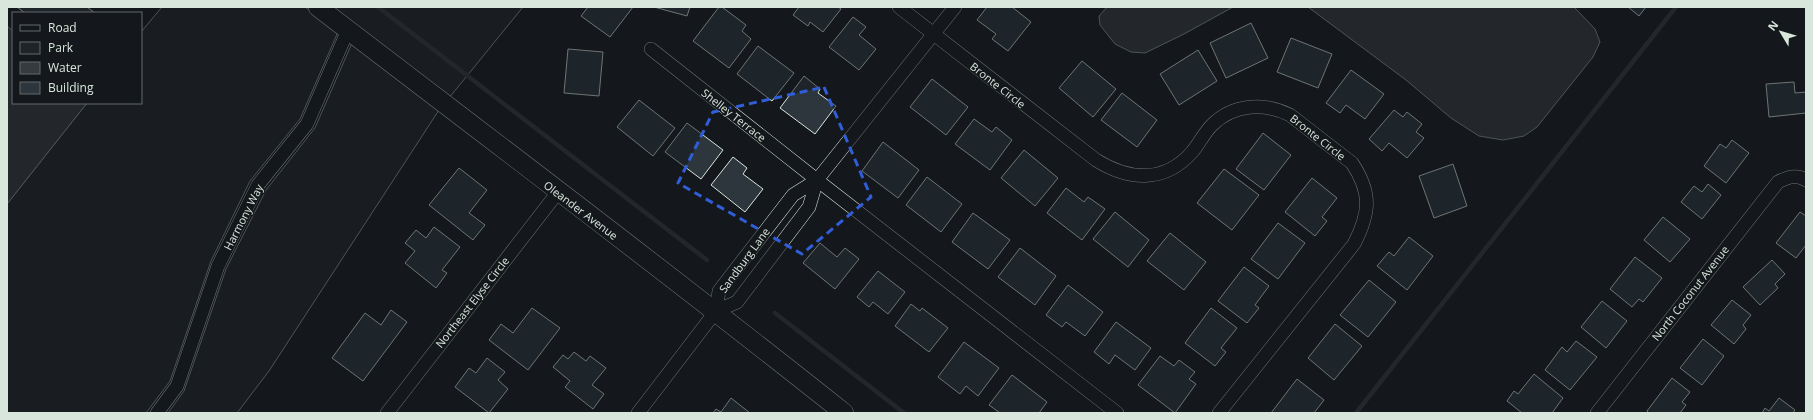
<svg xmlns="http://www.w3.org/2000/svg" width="1813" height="420" viewBox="0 0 1813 420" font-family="'Open Sans',sans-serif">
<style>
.green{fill:#202428;stroke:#939e99}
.water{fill:#363b3e;stroke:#939e99}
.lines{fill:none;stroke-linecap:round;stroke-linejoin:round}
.stream{stroke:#363b3e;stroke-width:4.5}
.building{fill:#2c363c;stroke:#d8e6dc}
.street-casing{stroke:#d8e6dc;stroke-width:14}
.secondary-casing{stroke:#d8e6dc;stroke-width:20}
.street{stroke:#14181c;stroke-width:13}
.secondary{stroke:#14181c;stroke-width:19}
.marked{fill:none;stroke:#305dd8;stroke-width:3;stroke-dasharray:8 5;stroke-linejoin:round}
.labels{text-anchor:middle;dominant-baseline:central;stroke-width:3;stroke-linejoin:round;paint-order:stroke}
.street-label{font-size:11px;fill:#d8e6dc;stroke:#14181c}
</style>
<rect width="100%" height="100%" fill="#14181c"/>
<path class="green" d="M 162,7 L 305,7 L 338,32 L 300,119 L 250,181 L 211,261 L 170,381 L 146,413 L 7,413 L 7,204 L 87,103 L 141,103 L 141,32 Z
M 331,7 L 523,7 L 449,98 Z
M 352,43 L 439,110 L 269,371 L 237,413 L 168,413 L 184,391 L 226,269 L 266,190 L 315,128 Z"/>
<path class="water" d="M 1107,7 L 1233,7 L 1184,34 L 1145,53 L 1131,52 L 1115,44 L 1100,25 L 1099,16 Z
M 1308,7 L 1574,7 L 1595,29 L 1600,42 L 1593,57 L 1537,127 L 1524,136 L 1503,140 L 1479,136 L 1451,118 L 1406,80 Z
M 7,26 L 13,31 L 13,103 L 87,103 L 7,204 Z"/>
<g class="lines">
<path class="stream" d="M 378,7 L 707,260
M 775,313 L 904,413
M 1356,413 L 1676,7"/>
</g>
<path class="building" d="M 17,7 L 87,7 L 95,13 L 25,13 Z
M 588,7 L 633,7 L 610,37 L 581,16 Z
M 654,7 L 690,7 L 687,16 Z
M 719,7 L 722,7 L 746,25 L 742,31 L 751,39 L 729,68 L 693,41 Z
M 799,7 L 838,7 L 841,9 L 823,32 L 810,22 L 808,26 L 793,15 Z
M 987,7 L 1012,7 L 1031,22 L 1008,51 L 992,39 L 996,34 L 977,20 Z
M 1628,7 L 1646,7 L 1639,16 Z
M 853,17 L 866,27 L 859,35 L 876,49 L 859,70 L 829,47 Z
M 1251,23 L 1268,58 L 1226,78 L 1210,43 Z
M 1291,38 L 1332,54 L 1318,88 L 1277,72 Z
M 758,46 L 794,73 L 772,101 L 737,74 Z
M 568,49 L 603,52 L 599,96 L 564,93 Z
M 1198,50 L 1217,81 L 1179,105 L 1160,74 Z
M 1082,61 L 1116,89 L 1093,117 L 1059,88 Z
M 1351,70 L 1384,94 L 1365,119 L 1346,105 L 1340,113 L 1326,103 Z
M 804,76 L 820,89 L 818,93 L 836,106 L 815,134 L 780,108 Z
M 932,79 L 968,107 L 946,135 L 910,107 Z
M 1794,82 L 1795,93 L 1806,92 L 1806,113 L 1769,117 L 1766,84 Z
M 1122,93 L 1157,120 L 1137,147 L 1101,120 Z
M 639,100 L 675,128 L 653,156 L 617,127 Z
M 1394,110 L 1403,117 L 1407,112 L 1422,124 L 1416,132 L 1424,138 L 1407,158 L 1389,143 L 1382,151 L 1369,139 Z
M 974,119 L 992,132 L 996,127 L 1012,140 L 990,170 L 955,144 Z
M 687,123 L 723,150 L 701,179 L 665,152 Z
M 1263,133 L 1291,155 L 1264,190 L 1236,169 Z
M 1732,140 L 1749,153 L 1726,183 L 1704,166 L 1720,144 L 1726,148 Z
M 883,142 L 919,170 L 898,198 L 862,171 Z
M 1024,150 L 1058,178 L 1035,206 L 1001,178 Z
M 733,157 L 747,168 L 743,174 L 763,189 L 745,212 L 711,185 Z
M 1453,164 L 1467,206 L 1434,218 L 1419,176 Z
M 459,168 L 487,190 L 469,213 L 485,225 L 473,240 L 429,205 Z
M 1224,169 L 1259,195 L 1232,230 L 1197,203 Z
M 927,177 L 962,204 L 941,232 L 906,205 Z
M 1312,178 L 1337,198 L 1322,217 L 1327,221 L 1315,236 L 1285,212 Z
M 1708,184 L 1721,195 L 1702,219 L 1681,202 L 1694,186 L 1702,192 Z
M 1066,188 L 1084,202 L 1088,197 L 1105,209 L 1082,240 L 1047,213 Z
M 1115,212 L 1149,240 L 1128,267 L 1093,239 Z
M 1800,212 L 1806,216 L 1806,245 L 1796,258 L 1776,243 Z
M 973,213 L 1010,240 L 988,269 L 952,242 Z
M 1663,217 L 1690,239 L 1670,262 L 1644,240 Z
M 1278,223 L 1305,243 L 1278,279 L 1251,259 Z
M 434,227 L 460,247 L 442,270 L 447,273 L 436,288 L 405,263 L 415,251 L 405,243 L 416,230 L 426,238 Z
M 1170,233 L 1206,262 L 1184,290 L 1147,261 Z
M 1409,237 L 1433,256 L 1407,290 L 1377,266 L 1389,252 L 1394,256 Z
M 820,243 L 837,257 L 845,248 L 859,259 L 835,289 L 803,263 Z
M 1020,248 L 1056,276 L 1035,305 L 998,277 Z
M 1635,257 L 1662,278 L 1643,302 L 1639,299 L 1632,307 L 1610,289 Z
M 1772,260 L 1785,274 L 1775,284 L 1778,288 L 1760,305 L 1743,287 Z
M 1244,267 L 1269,286 L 1255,305 L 1259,308 L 1247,323 L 1218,301 Z
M 878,271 L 905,292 L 888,314 L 873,302 L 869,307 L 857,297 Z
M 1369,280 L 1396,302 L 1368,337 L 1340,315 Z
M 1068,285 L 1103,312 L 1085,336 L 1066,322 L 1062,327 L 1046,315 Z
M 1732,300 L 1751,315 L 1743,325 L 1746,329 L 1734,344 L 1711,325 Z
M 1602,301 L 1627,321 L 1606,348 L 1581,327 Z
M 911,304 L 920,311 L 922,308 L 948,328 L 929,352 L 895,326 Z
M 532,308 L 560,328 L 528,370 L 489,340 L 501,324 L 513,333 Z
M 1211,308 L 1237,328 L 1221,348 L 1226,352 L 1215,366 L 1185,343 Z
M 391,310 L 407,322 L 363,381 L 332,358 L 365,313 L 381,325 Z
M 1116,322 L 1151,348 L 1135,370 L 1115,355 L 1109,364 L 1094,352 Z
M 1335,324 L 1362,346 L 1334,380 L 1308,358 Z
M 1703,339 L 1724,356 L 1702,385 L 1680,368 Z
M 1576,341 L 1597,357 L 1570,390 L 1545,370 L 1562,347 L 1567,352 Z
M 964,342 L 999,368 L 978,396 L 966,386 L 960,394 L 938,377 Z
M 574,352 L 586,361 L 590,356 L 606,368 L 592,385 L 604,394 L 593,409 L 565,387 L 570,381 L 553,367 L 563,355 L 568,359 Z
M 1160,356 L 1174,366 L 1179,360 L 1195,372 L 1189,379 L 1196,384 L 1175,413 L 1138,385 Z
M 487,358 L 505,372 L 498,380 L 508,389 L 489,413 L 455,387 L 469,368 L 476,373 Z
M 1534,374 L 1563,398 L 1552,413 L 1522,413 L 1507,401 L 1514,391 L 1518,394 Z
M 1012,375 L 1047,402 L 1039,413 L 1000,413 L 989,405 Z
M 1672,378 L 1690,392 L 1682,402 L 1686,405 L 1680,413 L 1649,413 L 1647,411 Z
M 1297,379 L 1324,400 L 1314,413 L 1271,413 Z
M 731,398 L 750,413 L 713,413 L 716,409 L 721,412 Z
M 1779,398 L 1795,410 L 1793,413 L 1762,413 L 1765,408 L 1769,411 Z"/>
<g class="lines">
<defs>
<path id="street" d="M 899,7 L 1096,160 C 1128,180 1164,184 1192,152 C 1199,144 1204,133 1212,125 C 1233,104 1264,102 1290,115 L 1352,163 C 1372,193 1370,213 1354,244 L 1219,413
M 651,49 L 817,180 L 1117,413
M 716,311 L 737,302 L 809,207 L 817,180
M 157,413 L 177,386 L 218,266 L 258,185 L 307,124 L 348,30
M 387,413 L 558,192
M 638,413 L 716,311 L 719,291 L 793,195 L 817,180 L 955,7
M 1597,413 L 1778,182 C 1788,177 1796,174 1806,180"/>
<path id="secondary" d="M 318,7 C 494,142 671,275 844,413"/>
</defs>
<use href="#street" class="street-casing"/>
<use href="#secondary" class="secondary-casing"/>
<use href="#street" class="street"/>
<use href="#secondary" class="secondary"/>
</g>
<path d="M0 0H1813V420H0ZM 824,87 L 871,197 L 802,254 L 678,183 L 713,112 Z" fill="#14181c" fill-opacity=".55" fill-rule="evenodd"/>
<path class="marked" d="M 824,87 L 871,197 L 802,254 L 678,183 L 713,112 Z"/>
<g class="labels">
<g class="street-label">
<text transform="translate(998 85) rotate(38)">Bronte Circle</text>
<text transform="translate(734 115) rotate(38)">Shelley Terrace</text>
<text transform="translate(1318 137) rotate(38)">Bronte Circle</text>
<text transform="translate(581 210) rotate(37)">Oleander Avenue</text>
<text transform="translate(243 217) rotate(-63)">Harmony Way</text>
<text transform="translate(744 260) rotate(-54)">Sandburg Lane</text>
<text transform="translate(1690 293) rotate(-52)">North Coconut Avenue</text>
<text transform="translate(472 302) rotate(-52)">Northeast Elyse Circle</text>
</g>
</g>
<rect width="1813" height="420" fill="none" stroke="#d8e6dc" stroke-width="16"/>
<rect x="12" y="12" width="130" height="92" fill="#14181c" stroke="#626a69"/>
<rect x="20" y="25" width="20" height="6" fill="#14181c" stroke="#626a69"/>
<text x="48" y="32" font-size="12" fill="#d8e6dc">Road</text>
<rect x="20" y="42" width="20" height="12" fill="#202428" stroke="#626a69"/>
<text x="48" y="52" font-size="12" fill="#d8e6dc">Park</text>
<rect x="20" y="62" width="20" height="12" fill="#363b3e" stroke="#626a69"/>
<text x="48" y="72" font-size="12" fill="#d8e6dc">Water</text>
<rect x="20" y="82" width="20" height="12" fill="#2c363c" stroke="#626a69"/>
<text x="48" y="92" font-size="12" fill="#d8e6dc">Building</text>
<g transform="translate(1781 32) rotate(308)" stroke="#14181c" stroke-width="3" paint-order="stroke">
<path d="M0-3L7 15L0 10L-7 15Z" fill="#d8e6dc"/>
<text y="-6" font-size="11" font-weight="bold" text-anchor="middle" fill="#d8e6dc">N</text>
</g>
</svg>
